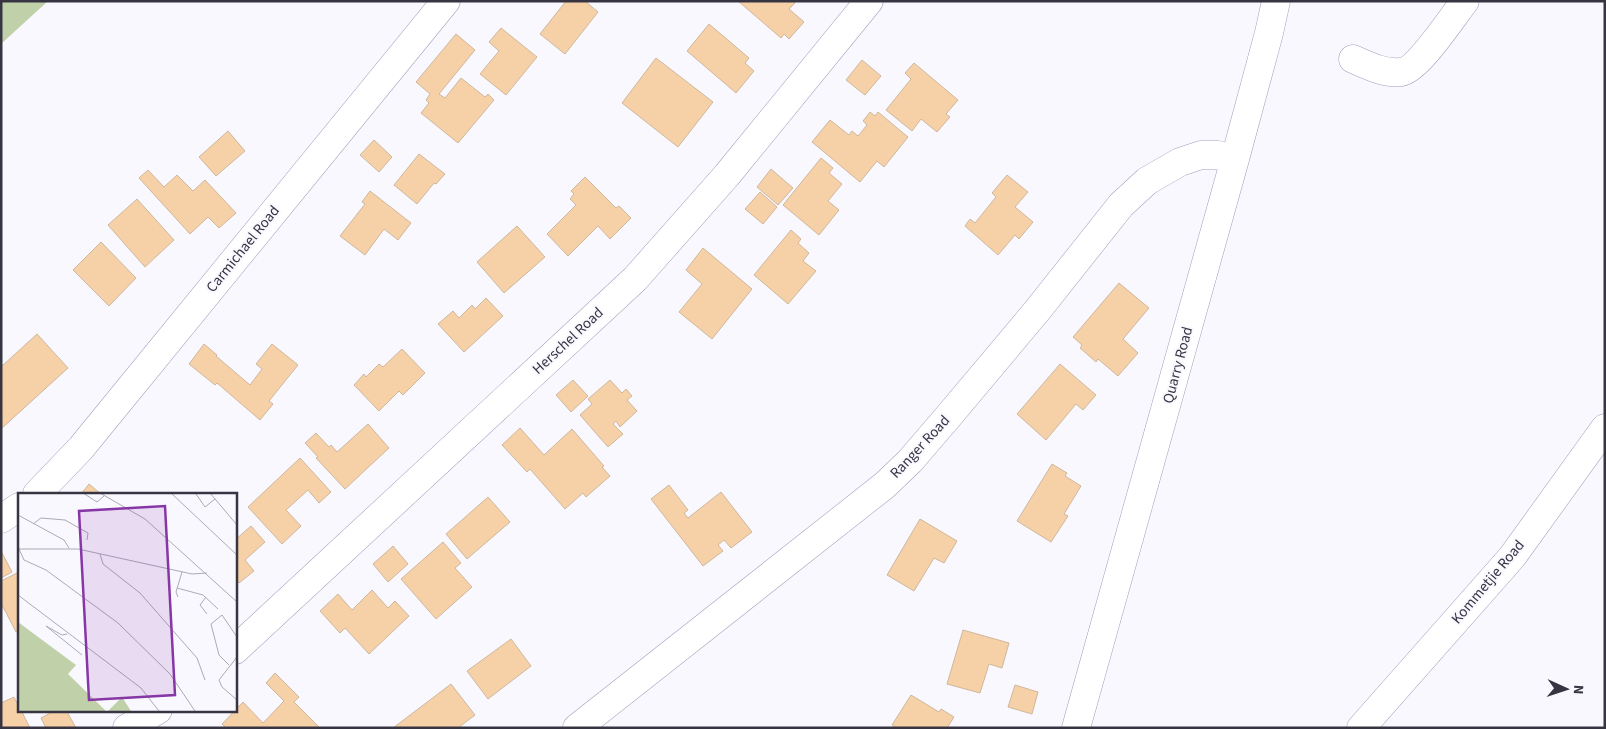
<svg xmlns="http://www.w3.org/2000/svg" width="1606" height="729" viewBox="0 0 1606 729" font-family="'Source Sans 3',sans-serif">
<style>
.green{fill:#c0d1aa}
.building{fill:#f6d1a8;stroke:#cfb79c}
.lines{fill:none;stroke-linecap:round;stroke-linejoin:round}
.minor-casing{stroke:#a39dbc;stroke-width:29}
.major-casing{stroke:#a39dbc;stroke-width:29}
.minor{stroke:#fff;stroke-width:28}
.major{stroke:#fff;stroke-width:28}
.labels{text-anchor:middle;dominant-baseline:central;stroke-width:4;stroke-linejoin:round;paint-order:stroke}
.street-label{font-size:15px;fill:#383542;stroke:#f9f8ff}
.inset-road{fill:none;stroke:#acaab3;stroke-width:1}
.view{fill:#8736a5;fill-opacity:0.15;stroke:#8736a5;stroke-width:2.5}
.inset-edge{fill:none;stroke:#383542;stroke-width:2.5}
</style>
<rect width="100%" height="100%" fill="#f9f8ff"/>
<path class="green" d="M 1,1 L 48,1 L 1,44 Z"/>
<path class="building" d="M 566,1 L 585,1 L 598,12 L 565,54 L 540,34 Z
M 738,1 L 793,1 L 795,3 L 789,9 L 804,22 L 789,39 L 784,34 L 781,38 Z
M 709,24 L 749,58 L 745,63 L 754,71 L 736,93 L 687,51 Z
M 501,28 L 537,57 L 506,95 L 480,74 L 499,51 L 489,42 Z
M 456,34 L 475,50 L 439,94 L 445,98 L 461,78 L 485,97 L 488,94 L 494,100 L 458,143 L 421,113 L 429,103 L 426,100 L 430,94 L 416,82 Z
M 656,58 L 713,102 L 678,147 L 622,103 Z
M 862,60 L 881,76 L 865,95 L 846,80 Z
M 914,63 L 958,100 L 946,114 L 950,117 L 937,132 L 921,119 L 912,131 L 886,110 L 911,79 L 905,73 Z
M 870,112 L 875,116 L 878,112 L 908,137 L 884,167 L 877,161 L 860,182 L 812,142 L 830,120 L 849,135 L 852,131 L 858,136 L 867,125 L 863,121 Z
M 228,131 L 245,151 L 216,176 L 199,157 Z
M 374,140 L 392,157 L 379,172 L 360,155 Z
M 419,154 L 445,174 L 436,184 L 434,183 L 417,204 L 394,185 Z
M 821,158 L 833,168 L 829,173 L 842,184 L 828,201 L 839,210 L 819,235 L 783,205 Z
M 771,169 L 793,188 L 778,205 L 757,187 Z
M 148,170 L 164,187 L 177,175 L 193,191 L 205,180 L 236,213 L 219,228 L 208,217 L 190,234 L 139,178 Z
M 1007,175 L 1028,192 L 1015,207 L 1033,222 L 1019,239 L 1015,235 L 998,255 L 965,226 L 970,219 L 975,223 L 996,197 L 992,193 Z
M 585,177 L 616,208 L 619,206 L 631,218 L 610,239 L 598,226 L 568,256 L 547,234 L 576,205 L 570,199 L 574,194 L 571,191 Z
M 370,191 L 411,223 L 398,240 L 384,229 L 365,255 L 340,236 L 365,204 L 362,202 Z
M 760,192 L 777,207 L 763,224 L 745,209 Z
M 137,199 L 174,240 L 145,267 L 108,225 Z
M 517,226 L 545,257 L 504,293 L 477,262 Z
M 791,230 L 801,239 L 798,243 L 809,253 L 803,261 L 816,271 L 788,304 L 754,275 Z
M 101,242 L 136,278 L 109,306 L 73,270 Z
M 703,248 L 752,289 L 712,339 L 679,312 L 702,284 L 686,270 Z
M 1119,283 L 1149,308 L 1123,339 L 1138,353 L 1118,376 L 1098,359 L 1096,362 L 1080,348 L 1082,345 L 1073,337 Z
M 486,298 L 503,316 L 464,352 L 438,324 L 453,311 L 459,318 L 472,305 L 475,309 Z
M 37,334 L 68,368 L 1,429 L 1,367 Z
M 204,344 L 217,355 L 216,356 L 250,385 L 262,369 L 256,364 L 272,344 L 298,365 L 269,401 L 273,404 L 260,420 L 217,383 L 215,385 L 189,364 Z
M 402,349 L 425,373 L 403,395 L 399,391 L 379,411 L 354,385 L 364,374 L 366,377 L 379,364 L 383,367 Z
M 1060,364 L 1096,395 L 1083,410 L 1076,404 L 1046,440 L 1017,414 Z
M 573,380 L 588,396 L 571,412 L 556,395 Z
M 610,380 L 622,393 L 626,389 L 632,396 L 627,400 L 637,411 L 620,427 L 616,421 L 613,424 L 623,434 L 608,447 L 580,415 L 592,404 L 588,399 Z
M 368,424 L 389,448 L 345,489 L 316,458 L 318,457 L 305,443 L 316,433 L 329,447 L 331,445 L 337,452 Z
M 520,428 L 544,455 L 572,429 L 604,466 L 602,467 L 610,476 L 586,497 L 583,493 L 565,509 L 530,469 L 527,472 L 502,445 Z
M 300,458 L 331,492 L 319,503 L 308,490 L 286,510 L 301,526 L 282,544 L 248,507 Z
M 1052,464 L 1067,473 L 1065,476 L 1081,486 L 1064,514 L 1068,516 L 1051,542 L 1017,521 Z
M 89,484 L 101,494 L 81,494 Z
M 669,485 L 688,510 L 684,513 L 688,518 L 721,492 L 752,532 L 731,548 L 724,540 L 718,545 L 723,551 L 703,566 L 651,499 Z
M 488,497 L 510,522 L 467,559 L 446,534 Z
M 920,519 L 957,541 L 944,563 L 934,558 L 914,591 L 887,575 Z
M 251,526 L 265,542 L 245,560 L 254,571 L 239,583 L 235,579 L 235,540 Z
M 443,542 L 461,563 L 455,568 L 472,587 L 436,619 L 401,579 Z
M 393,546 L 408,564 L 388,582 L 373,564 Z
M 1,551 L 12,572 L 1,578 Z
M 19,572 L 19,631 L 16,632 L 1,603 L 1,581 Z
M 372,590 L 388,608 L 395,601 L 409,616 L 369,654 L 345,628 L 340,633 L 320,611 L 338,594 L 352,610 Z
M 963,630 L 1009,643 L 1002,668 L 989,664 L 980,693 L 947,684 Z
M 511,639 L 531,666 L 488,699 L 467,671 Z
M 275,673 L 299,697 L 294,702 L 320,728 L 226,728 L 222,724 L 243,702 L 263,723 L 284,701 L 266,683 Z
M 451,684 L 475,715 L 458,728 L 393,728 Z
M 1015,685 L 1038,692 L 1032,714 L 1008,707 Z
M 911,695 L 939,712 L 941,709 L 954,717 L 947,728 L 897,728 L 892,725 Z
M 14,697 L 19,707 L 19,710 L 21,710 L 30,728 L 1,728 L 1,703 Z
M 56,710 L 66,710 L 76,728 L 46,728 L 41,718 Z"/>
<g class="lines">
<defs>
<path id="minor" d="M 1353,59 C 1367,65 1384,74 1401,72 C 1418,70 1453,16 1465,1
M 37,494 L 81,448 L 446,1
M 1,519 L 19,507
M 235,650 L 635,279 L 727,175 L 869,1
M 127,728 L 158,710
M 577,728 L 885,485 L 910,461 L 947,418 L 1036,312 L 1121,205 L 1147,181 L 1180,162 L 1201,155 L 1218,155 L 1235,159
M 1076,728 L 1235,159 L 1269,33 L 1276,1"/>
<path id="major" d="M 1361,728 L 1512,557 L 1605,428"/>
</defs>
<use href="#minor" class="minor-casing"/>
<use href="#major" class="major-casing"/>
<use href="#minor" class="minor"/>
<use href="#major" class="major"/>
</g>
<g class="labels">
<g class="street-label">
<text transform="translate(243 249) rotate(-51)">Carmichael Road</text>
<text transform="translate(568 341) rotate(-43)">Herschel Road</text>
<text transform="translate(1178 365) rotate(-75)">Quarry Road</text>
<text transform="translate(920 447) rotate(-47)">Ranger Road</text>
<text transform="translate(1488 582) rotate(-50)">Kommetjie Road</text>
</g>
</g>
<g transform="translate(18 493)">
<rect width="219" height="219" fill="#f9f8ff"/>
<path d="M 0,129 L 58,172 L 50,181 L 88,218 L 0,218 ZM 104,204 L 113,218 L 90,218 Z" fill="#c0d1aa"/>
<path class="inset-road" d="M 65,0 L 79,9 L 86,3M 82,0 L 127,26 L 219,109M 153,0 L 219,62M 192,0 L 219,32M 178,1 L 187,14 L 197,6M 0,22 L 46,47 L 51,55M 15,31 L 23,25 L 47,27 L 70,40 L 69,47M 0,56 L 60,56 L 174,81 L 189,80M 1,56 L 6,67 L 28,77 L 100,130 L 152,181 L 177,218M 82,61 L 85,71 L 122,100 L 179,165 L 187,187M 159,95 L 185,102 L 200,116M 0,102 L 123,195 L 141,218M 160,104 L 158,99 L 164,79M 188,104 L 182,112 L 189,121M 49,141 L 44,142 L 28,133 L 64,162M 219,164 L 201,187 L 204,194 L 219,207M 211,172 L 201,162 L 193,131 L 204,122 L 219,144"/>
<path class="view" d="M 147,13 L 157,202 L 71,207 L 61,18 Z"/>
<rect width="219" height="219" class="inset-edge"/>
</g>
<rect width="1606" height="729" fill="none" stroke="#383542" stroke-width="5"/>
<g transform="translate(1566 689) rotate(93)" stroke="#f9f8ff" stroke-width="4" paint-order="stroke">
<path d="M0-4L9 19L0 12L-9 19Z" fill="#383542"/>
<text y="-8" font-size="14" font-weight="bold" text-anchor="middle" fill="#383542">N</text>
</g>
</svg>
